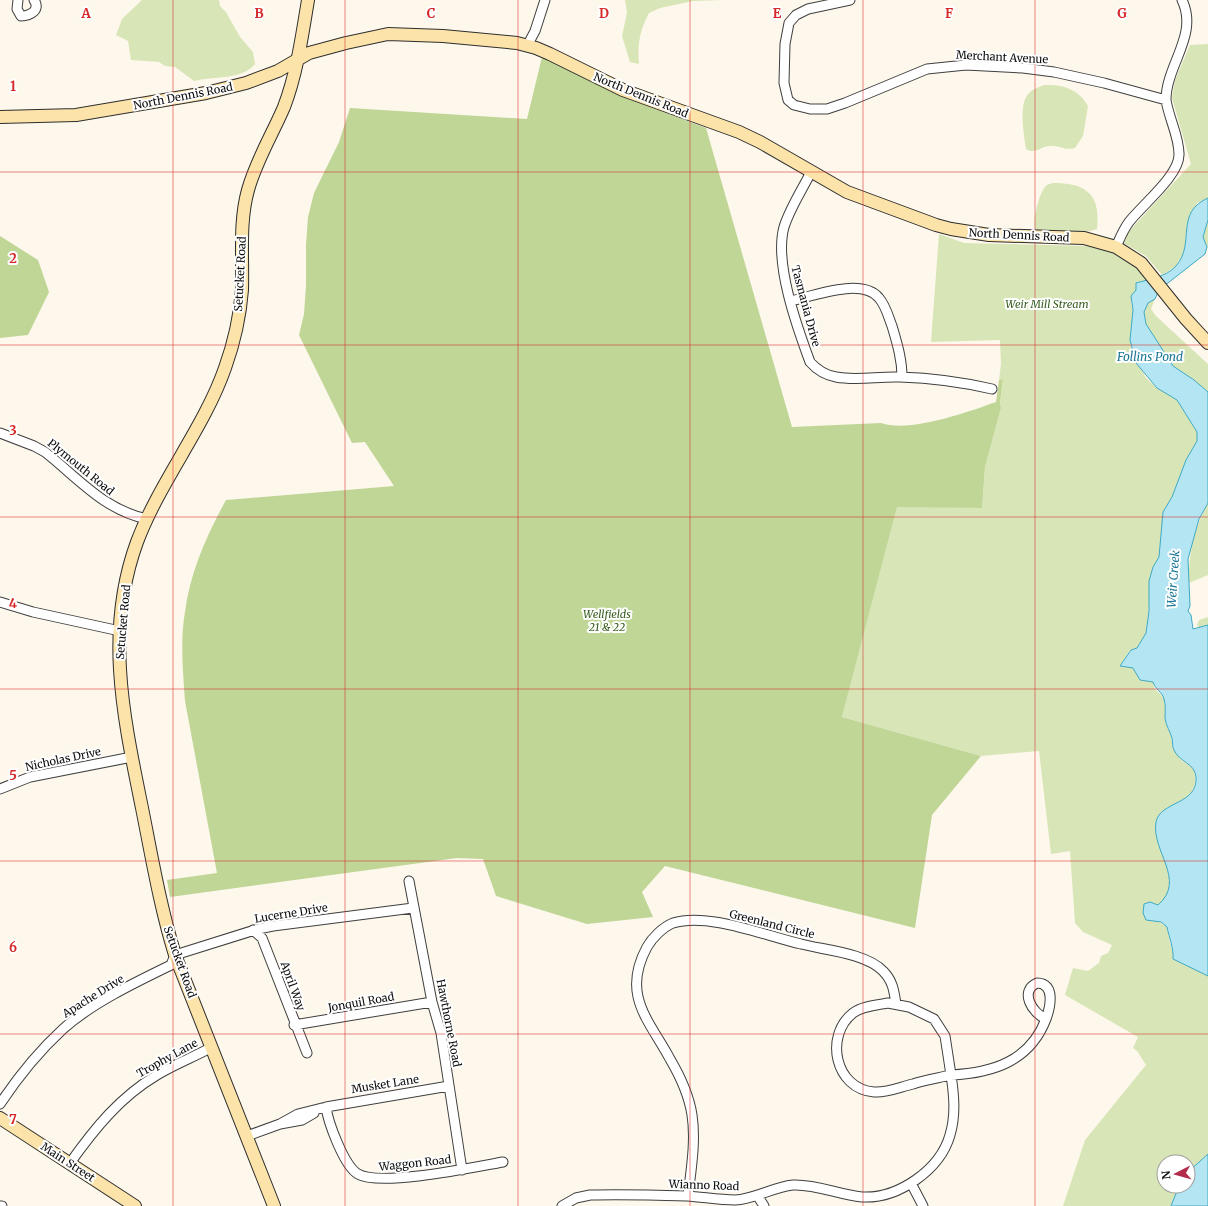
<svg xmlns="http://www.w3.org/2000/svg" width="1208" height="1206" viewBox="0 0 1208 1206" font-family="Merriweather,serif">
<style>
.green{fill:#d8e6b7}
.forest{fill:#bfd697}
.water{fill:#b3e6f2;stroke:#3ea8c5}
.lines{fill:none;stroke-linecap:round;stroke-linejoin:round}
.minor-casing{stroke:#3f3f3f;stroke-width:11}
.secondary-casing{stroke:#2e2e2e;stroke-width:14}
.minor{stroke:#fff;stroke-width:9}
.secondary{stroke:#fbe3aa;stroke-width:12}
.grid{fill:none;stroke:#d62828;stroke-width:1;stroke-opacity:0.55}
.labels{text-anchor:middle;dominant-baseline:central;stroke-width:4;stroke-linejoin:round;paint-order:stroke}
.street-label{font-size:11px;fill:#0c0c0c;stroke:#fff}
.park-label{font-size:11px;font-style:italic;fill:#395f20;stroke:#fff}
.water-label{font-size:12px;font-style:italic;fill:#1c7796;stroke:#fff}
.grid-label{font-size:13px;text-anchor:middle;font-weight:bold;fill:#d62828;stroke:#fff;stroke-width:4;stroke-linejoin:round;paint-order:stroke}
</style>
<rect width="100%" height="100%" fill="#fef7eb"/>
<path class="green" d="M 142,0 L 219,0 L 220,6 L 226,12 L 240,37 L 253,52 L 255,64 C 243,80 213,76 194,81 L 175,67 L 165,66 L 159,62 L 131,60 L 128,41 L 116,35 L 122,19 Z
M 625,0 L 722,0 L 693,1 L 660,8 L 649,13 C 640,30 637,45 639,64 L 630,62 L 622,36 L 627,13 Z
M 1208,44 L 1208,198 L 1197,203 L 1186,237 L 1185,251 L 1175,267 L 1162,275 L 1146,256 L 1120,241 L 1191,164 L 1172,98 L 1175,80 L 1190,45 Z
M 1044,85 C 1062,84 1079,89 1088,106 L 1083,136 L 1075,148 C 1064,151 1061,145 1050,146 C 1042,146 1034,155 1026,149 C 1024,135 1018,104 1029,93 C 1033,89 1039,87 1044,85 Z
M 1053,183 C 1086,183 1101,194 1097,229 C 1079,236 1055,231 1036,231 C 1031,224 1039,194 1045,187 C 1047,184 1050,184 1053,183 Z
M 1208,220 L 1208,247 L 1207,247 L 1203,237 Z
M 939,234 L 964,243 L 1091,246 L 1098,248 L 1116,254 L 1135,265 L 1148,280 L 1136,290 L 1131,303 L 1133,310 L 1130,340 L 1132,353 L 1146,378 L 1157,388 L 1177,400 L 1197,432 L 1197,441 L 1186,460 L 1172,497 L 1163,512 L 1159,557 L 1153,567 L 1146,633 L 1137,648 L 1130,650 L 1120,666 L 1133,668 L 1140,680 L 1153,682 L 1155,689 L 1164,698 L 1167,727 L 1171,735 L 1173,749 L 1181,760 L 1193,767 C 1202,794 1182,801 1162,812 L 1165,859 L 1170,875 L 1169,889 L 1165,899 L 1158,905 L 1150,902 L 1144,904 L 1143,913 L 1167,927 C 1169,935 1169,945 1174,952 C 1182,962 1197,970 1208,976 L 1208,1154 L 1188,1172 L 1188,1162 L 1164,1162 L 1164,1186 L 1179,1186 L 1171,1206 L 1063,1206 L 1085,1140 L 1146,1065 L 1137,1051 L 1133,1048 L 1138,1037 L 1065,995 L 1073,968 L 1088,971 L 1099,963 L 1101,956 L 1108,953 L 1112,945 L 1083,932 L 1075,923 L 1070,851 L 1051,854 L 1039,751 L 981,756 L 842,717 L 897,506 L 982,508 L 985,467 L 1001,408 L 1000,403 L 1003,379 L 999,380 L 1001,364 L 1000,340 L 931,342 Z
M 1155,299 L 1151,309 L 1156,316 L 1208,364 L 1208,392 L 1194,380 L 1173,366 L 1146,324 L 1144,312 L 1148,303 Z
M 1208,503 L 1208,575 L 1189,583 C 1188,554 1194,528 1208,503 Z
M 1208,617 L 1208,625 L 1199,628 L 1197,625 L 1199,620 Z"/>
<path class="forest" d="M 542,57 L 623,97 L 706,128 L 792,427 L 881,423 C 910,433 968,412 996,402 L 999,380 L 1003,379 L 1000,403 L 1001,408 L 985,467 L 982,508 L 897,507 L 842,717 L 981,756 L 932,815 L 915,928 L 665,866 L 642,892 L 653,917 L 587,924 L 496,896 L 483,859 L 457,858 L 170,897 L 167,880 L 217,873 L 185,701 C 183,672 180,641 185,612 C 190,572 207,535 226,500 L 394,486 L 365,442 L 352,443 L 299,335 L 304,314 L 306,286 L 306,245 L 308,217 L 314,193 L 339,142 L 350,108 L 527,119 Z
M 0,236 L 38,260 L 49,292 L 28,335 L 0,338 Z"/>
<path class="water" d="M 1208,198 L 1208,220 L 1203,237 L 1207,247 L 1205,254 L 1159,290 L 1155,299 L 1148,303 L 1144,312 L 1146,324 L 1173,366 L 1194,380 L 1208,392 L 1208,503 L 1199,519 L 1188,559 L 1190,606 L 1188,611 L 1191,615 L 1193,629 L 1208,625 L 1208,976 L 1173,959 C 1174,949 1169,937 1167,927 L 1161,922 L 1146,920 L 1143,913 L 1144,904 L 1150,902 L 1158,905 C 1187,880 1151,851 1156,822 C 1160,801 1198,805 1196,777 C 1195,763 1179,762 1174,750 C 1172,747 1173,742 1172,738 C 1170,731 1166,726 1165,718 C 1165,712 1166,705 1164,699 C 1163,693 1155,689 1153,682 L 1140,680 L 1133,668 L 1120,666 L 1131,650 L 1137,648 L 1146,633 L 1149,611 L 1149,581 L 1153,567 L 1159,557 L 1163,512 L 1172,497 L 1186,460 L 1197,441 L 1197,432 L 1177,400 L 1157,388 L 1136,363 L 1130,340 L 1133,310 L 1131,296 L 1136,290 L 1136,283 C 1150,279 1166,277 1176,266 C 1196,243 1174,213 1208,198 Z
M 1208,1154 L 1208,1206 L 1171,1206 L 1179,1186 L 1188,1186 L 1188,1172 Z"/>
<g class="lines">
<defs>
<path id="minor" d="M 18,0 L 17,9 L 21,16 C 30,16 41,10 34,0
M 850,0 L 808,9 L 796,15 L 789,23 L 785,44 L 784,83 L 788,100 L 794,105 L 810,109 L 827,109 L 845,103 L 927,69 L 966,65 L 1023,68 L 1054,72 L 1104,83 L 1166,100 C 1166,65 1199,35 1182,0
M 527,46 L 535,31 L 545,0
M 811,172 C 802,190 790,208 784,227 C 774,263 797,327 810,362 C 817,370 825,375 836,377 C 857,381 879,376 900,377 C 931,378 962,382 992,389
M 1116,247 C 1120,238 1123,230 1129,222 C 1142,205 1180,175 1179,154 C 1179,136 1169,119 1166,100
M 791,301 C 813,296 862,277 879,298 C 886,306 888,316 892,326 C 897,343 902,359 902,377
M 0,433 L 34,446 L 45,452 C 78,478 104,510 147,519
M 0,602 L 33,612 L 120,631
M 0,789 L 30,777 L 132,757
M 409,881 L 432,1002 L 441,1033 L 462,1170
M 253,930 L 262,938 L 307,1053
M 1037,983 C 1056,983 1050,1008 1046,1019 C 1032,1013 1019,991 1037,983 Z
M 888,1003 L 909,1007 L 934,1019 L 945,1036 L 951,1075 C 938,1078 925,1080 913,1084 C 900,1087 887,1093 874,1092 C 835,1089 824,1036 853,1013 C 862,1006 877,1005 888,1003 Z
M 294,1025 L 432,1002
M 0,1104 C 18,1077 39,1051 63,1029 C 92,1003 136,982 171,965 L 175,955 L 258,929 L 273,926 L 413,908
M 326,1107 C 328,1122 344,1166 358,1174 C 380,1187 475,1167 503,1162
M 280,1124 L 298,1114 L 326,1107 L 449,1086
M 247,1136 L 280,1124 L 302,1120 L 314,1113
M 70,1163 C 95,1128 120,1097 157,1075 C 175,1064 194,1057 212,1047
M 911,1183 L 923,1206
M 757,1195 L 764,1206
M 688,1196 C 691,1170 696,1141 692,1115 C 689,1095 680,1076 670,1059 C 649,1020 621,995 647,947 C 652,938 663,927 673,923 C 708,912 766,936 801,944 C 824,950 866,953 883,971 C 893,981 894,991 896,1004
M 0,1206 L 2,1206
M 562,1206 L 576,1198 L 590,1195 C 622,1194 655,1195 687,1196 C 703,1197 719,1200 735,1200 C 755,1199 773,1187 793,1185 C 817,1184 839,1195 862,1197 C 898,1199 940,1170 950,1135 C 956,1115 954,1095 951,1075 C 993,1073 1030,1061 1046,1019"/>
<path id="secondary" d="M 0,117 L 76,115 L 206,93 L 246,83 L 278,71 L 309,53 L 346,43 L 388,34 L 443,36 L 517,43 L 536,48 L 550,54 L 623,90 L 739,132 L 760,142 L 847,192 L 936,225 L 951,229 L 989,235 L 1084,238 L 1116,247 L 1141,263 L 1186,319 L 1208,343
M 0,1118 L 135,1206
M 274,1206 L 175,955 C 160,906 152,858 142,808 C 124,719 104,632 137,542 C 160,481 204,428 225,368 C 234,343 240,316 242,290 C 243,257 239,222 248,190 C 256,161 272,135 284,107 C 297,73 302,36 308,0"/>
</defs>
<use href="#minor" class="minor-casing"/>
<use href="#secondary" class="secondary-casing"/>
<use href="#minor" class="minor"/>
<use href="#secondary" class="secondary"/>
</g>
<path class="grid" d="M 173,0 L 173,1206M 345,0 L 345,1206M 518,0 L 518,1206M 690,0 L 690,1206M 863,0 L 863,1206M 1035,0 L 1035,1206M 0,172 L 1208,172M 0,345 L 1208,345M 0,517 L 1208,517M 0,689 L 1208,689M 0,861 L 1208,861M 0,1034 L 1208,1034"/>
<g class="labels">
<g class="street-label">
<text transform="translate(1002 57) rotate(3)">Merchant Avenue</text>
<text transform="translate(641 95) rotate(22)">North Dennis Road</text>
<text transform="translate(183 96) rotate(-11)">North Dennis Road</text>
<text transform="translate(1019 235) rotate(3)">North Dennis Road</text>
<text transform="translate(240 274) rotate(-87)">Setucket Road</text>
<text transform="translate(806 306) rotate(75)">Tasmania Drive</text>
<text transform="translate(81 467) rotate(39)">Plymouth Road</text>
<text transform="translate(123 622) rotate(-85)">Setucket Road</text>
<text transform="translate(63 759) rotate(-12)">Nicholas Drive</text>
<text transform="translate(291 913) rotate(-9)">Lucerne Drive</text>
<text transform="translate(772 924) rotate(14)">Greenland Circle</text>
<text transform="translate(180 962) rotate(70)">Setucket Road</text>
<text transform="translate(293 986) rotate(70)">April Way</text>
<text transform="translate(93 996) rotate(-32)">Apache Drive</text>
<text transform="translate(361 1002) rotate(-10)">Jonquil Road</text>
<text transform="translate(449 1023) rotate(79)">Hawthorne Road</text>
<text transform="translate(167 1058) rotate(-29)">Trophy Lane</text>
<text transform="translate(385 1084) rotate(-9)">Musket Lane</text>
<text transform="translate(68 1162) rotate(33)">Main Street</text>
<text transform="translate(415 1163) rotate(-6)">Waggon Road</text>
<text transform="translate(704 1185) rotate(2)">Wianno Road</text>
</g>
<g class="park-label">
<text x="1047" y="304">Weir Mill Stream</text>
<text x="607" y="614">Wellfields<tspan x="607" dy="13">21 &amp; 22</tspan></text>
</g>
<g class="water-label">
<text x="1150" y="356">Follins Pond</text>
<text transform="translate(1173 579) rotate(-86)">Weir Creek</text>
</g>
</g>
<g class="grid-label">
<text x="86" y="18">A</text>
<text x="259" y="18">B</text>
<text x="431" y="18">C</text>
<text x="604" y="18">D</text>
<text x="777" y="18">E</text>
<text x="949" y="18">F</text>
<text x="1122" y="18">G</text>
<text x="13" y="91">1</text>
<text x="13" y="263">2</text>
<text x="13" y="435">3</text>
<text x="13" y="608">4</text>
<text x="13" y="780">5</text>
<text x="13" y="952">6</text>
<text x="13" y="1124">7</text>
</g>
<g transform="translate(1176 1174) rotate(264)"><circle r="19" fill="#ffffff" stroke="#9e9e9e"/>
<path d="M0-3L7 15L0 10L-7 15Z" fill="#b32c4b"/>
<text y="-6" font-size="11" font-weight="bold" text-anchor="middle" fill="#0c0c0c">N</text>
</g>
</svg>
